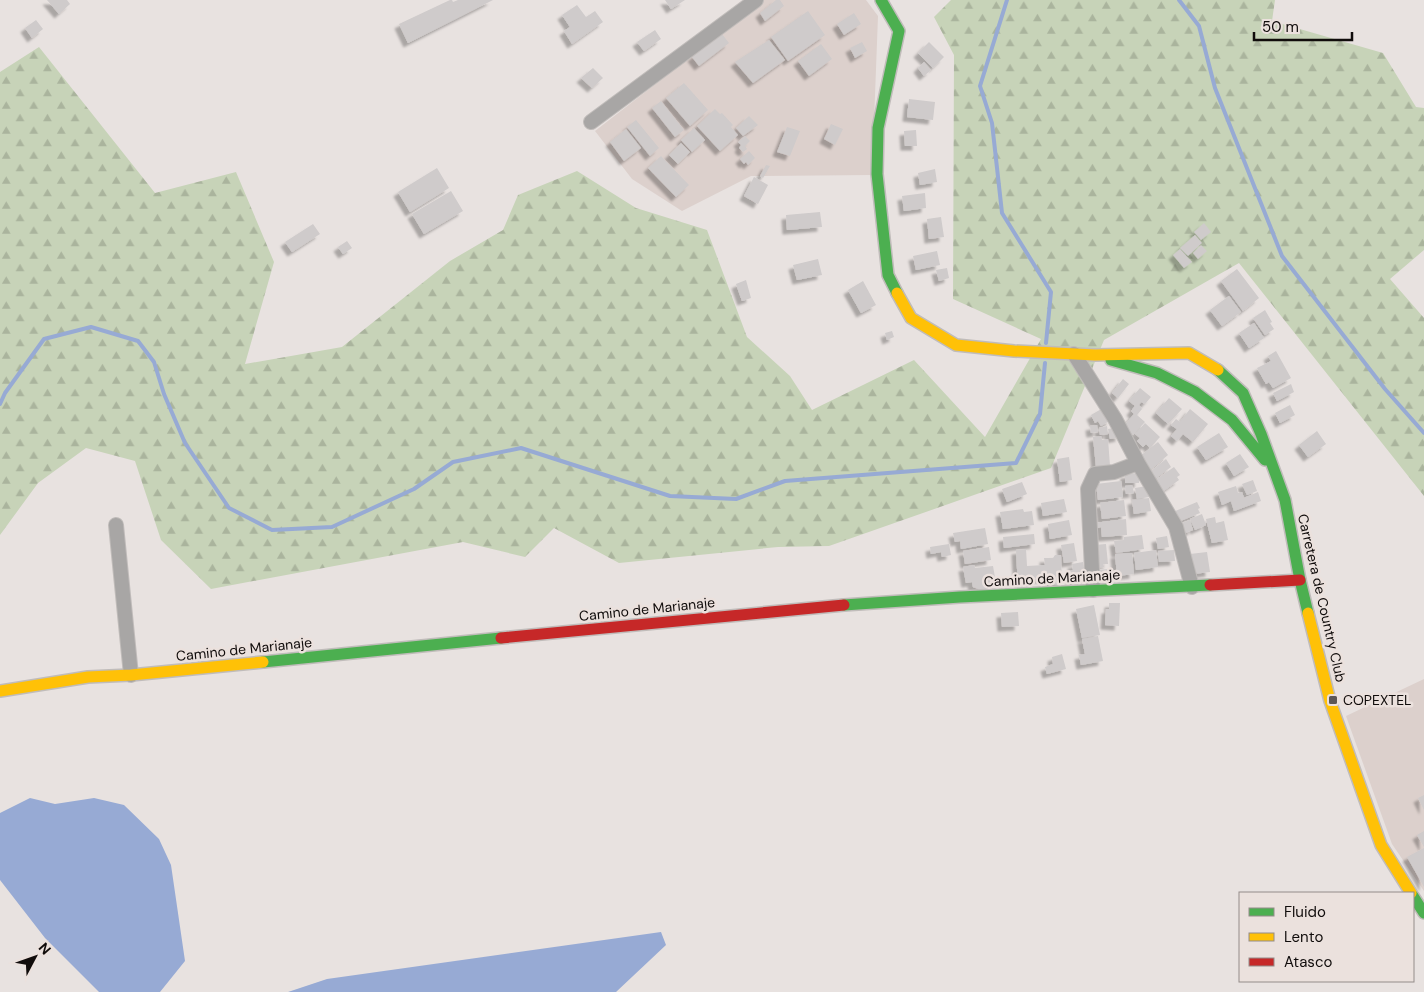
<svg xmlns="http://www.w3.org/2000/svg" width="1424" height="992" viewBox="0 0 1424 992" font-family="'DM Sans',sans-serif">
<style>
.built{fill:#dcd0cc}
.forest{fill:url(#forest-firs)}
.water{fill:#97aad4}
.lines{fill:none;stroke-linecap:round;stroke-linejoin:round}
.stream{stroke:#97aad4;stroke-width:4}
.building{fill:#cfcbcb;filter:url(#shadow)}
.street-casing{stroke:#c0bcba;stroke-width:16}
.fast-casing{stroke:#c0bcba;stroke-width:14}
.slow-casing{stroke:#c0bcba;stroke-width:14}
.jam-casing{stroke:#c0bcba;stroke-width:14}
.street{stroke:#a8a6a5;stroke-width:14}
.fast{stroke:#4caf50;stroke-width:11}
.slow{stroke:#ffc107;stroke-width:11}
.jam{stroke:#c62828;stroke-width:11}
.poi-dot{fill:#5c5756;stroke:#ebe1dd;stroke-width:2}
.labels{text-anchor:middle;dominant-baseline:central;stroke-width:5;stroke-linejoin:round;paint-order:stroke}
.street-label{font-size:14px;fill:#100c0b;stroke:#ebe1dd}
.poi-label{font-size:14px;fill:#100c0b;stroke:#ebe1dd;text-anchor:start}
</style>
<defs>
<pattern id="forest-firs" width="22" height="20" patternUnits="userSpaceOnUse" patternTransform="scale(1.25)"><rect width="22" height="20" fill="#c7d3b8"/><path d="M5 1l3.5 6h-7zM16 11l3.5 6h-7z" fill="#aab49d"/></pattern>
<filter id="shadow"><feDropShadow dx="-4.5" dy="4.5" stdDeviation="1" flood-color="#0004"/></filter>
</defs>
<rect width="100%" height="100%" fill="#e8e2e0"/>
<path class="built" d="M 764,0 L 866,0 L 878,16 L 872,175 L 751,176 L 682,211 L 632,179 L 595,131 Z
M 1424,679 L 1424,891 L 1392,844 L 1346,716 Z"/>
<path class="forest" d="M 951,0 L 1275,0 L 1272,21 L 1383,53 L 1416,107 L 1424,108 L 1424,250 L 1390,279 L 1424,318 L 1424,496 L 1239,263 L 1104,340 L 1051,468 L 829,546 L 778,547 L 619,563 L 554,528 L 525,557 L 463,542 L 211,589 L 161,540 L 135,461 L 86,448 L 38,483 L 0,535 L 0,72 L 39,47 L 155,193 L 236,172 L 274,262 L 245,364 L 342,347 L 450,261 L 503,230 L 518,195 L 577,171 L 636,208 L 707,230 L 747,337 L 790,376 L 812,410 L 914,360 L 985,437 L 1041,339 L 953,299 L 954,55 L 934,17 Z"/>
<path class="water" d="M 30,798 L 55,804 L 94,798 L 124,805 L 159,839 L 171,865 L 185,961 L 160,992 L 99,992 L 45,938 L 0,880 L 0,813 Z
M 661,932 L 666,945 L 616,992 L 288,992 L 327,979 Z"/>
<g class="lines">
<path class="stream" d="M 1007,0 L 980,86 L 992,123 L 1002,213 L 1051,292 L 1046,343
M 1179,0 L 1199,26 L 1215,88 L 1282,256 L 1385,389 L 1424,433
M 0,404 L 5,393 L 44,339 L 91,327 L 138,341 L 154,362 L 164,394 L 185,443 L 229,508 L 272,530 L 332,527 L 414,489 L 453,462 L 521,448 L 670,496 L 736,499 L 785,481 L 1016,463 L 1040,414 L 1045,363"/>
</g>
<path class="building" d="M 47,0 L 67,0 L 70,4 L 59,14 Z
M 450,0 L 452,0 L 453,2 L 458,0 L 493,0 L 408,43 L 399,24 Z
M 665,0 L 685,0 L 671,9 Z
M 776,0 L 780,0 L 784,6 L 765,21 L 760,13 Z
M 577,5 L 586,17 L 595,11 L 603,22 L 572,44 L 564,31 L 570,27 L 562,15 Z
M 808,11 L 825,35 L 788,61 L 771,37 Z
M 854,13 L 861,24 L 844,35 L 837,24 Z
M 36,20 L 43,29 L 32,38 L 25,28 Z
M 655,30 L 661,39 L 644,51 L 637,42 Z
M 722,34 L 729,43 L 699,66 L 692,57 Z
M 769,40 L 785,60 L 753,83 L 735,62 Z
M 862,42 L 867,51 L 855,58 L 850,48 Z
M 929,42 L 944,57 L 933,68 L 918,53 Z
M 821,44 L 832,59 L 809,76 L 798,61 Z
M 924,62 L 931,70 L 924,76 L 918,68 Z
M 593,68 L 603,78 L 592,88 L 581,78 Z
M 684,83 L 708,110 L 690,126 L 666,98 Z
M 909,99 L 935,102 L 933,120 L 907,117 Z
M 661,101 L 684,130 L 675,137 L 652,108 Z
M 715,109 L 720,114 L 722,113 L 733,125 L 731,127 L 738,135 L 720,151 L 697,126 Z
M 749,116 L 758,125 L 743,136 L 736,128 Z
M 636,120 L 659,148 L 650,156 L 627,127 Z
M 831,124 L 843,129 L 835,145 L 824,139 Z
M 787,127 L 800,131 L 790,156 L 777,152 Z
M 694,128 L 705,140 L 692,152 L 681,140 Z
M 626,129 L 641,148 L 624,161 L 610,142 Z
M 916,130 L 917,146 L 905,146 L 904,131 Z
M 745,136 L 750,141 L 745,146 L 747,149 L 743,152 L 739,148 L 741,145 L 738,142 Z
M 681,143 L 690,152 L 678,164 L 669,155 Z
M 749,151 L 755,158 L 748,165 L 746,162 L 744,164 L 740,159 Z
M 661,156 L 689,185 L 676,197 L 648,168 Z
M 766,165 L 770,166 L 763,178 L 760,176 Z
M 437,168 L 449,188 L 410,212 L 398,192 Z
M 935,169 L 937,182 L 920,185 L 918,173 Z
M 754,177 L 768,185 L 758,204 L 744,196 Z
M 451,191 L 463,211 L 424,234 L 412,214 Z
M 925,193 L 926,208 L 904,211 L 902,196 Z
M 820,212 L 822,227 L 787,230 L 786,215 Z
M 941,217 L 944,237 L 929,239 L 927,219 Z
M 1204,223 L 1211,232 L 1201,240 L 1194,232 Z
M 313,224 L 320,234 L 292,252 L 285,242 Z
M 1195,235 L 1202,243 L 1188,256 L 1180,248 Z
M 347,241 L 352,248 L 343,254 L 338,247 Z
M 1201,245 L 1207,251 L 1198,259 L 1193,253 Z
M 1180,249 L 1192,262 L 1184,268 L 1173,255 Z
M 937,251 L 940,265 L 916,270 L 913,256 Z
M 818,259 L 822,275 L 797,280 L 793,265 Z
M 947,268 L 949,278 L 939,281 L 936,270 Z
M 1237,269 L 1259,298 L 1243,311 L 1221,281 Z
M 746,280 L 751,298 L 742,301 L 736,284 Z
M 863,281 L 876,305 L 861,313 L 848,290 Z
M 1229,296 L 1241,312 L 1222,326 L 1210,310 Z
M 1265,310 L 1272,322 L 1270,323 L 1274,329 L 1265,335 L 1253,318 Z
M 1254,323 L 1264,338 L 1249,348 L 1239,333 Z
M 892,331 L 894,337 L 887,340 L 885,333 Z
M 1276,351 L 1291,378 L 1273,388 L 1269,382 L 1266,384 L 1257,368 L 1271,361 L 1268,356 Z
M 1123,379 L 1129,384 L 1118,398 L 1112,393 Z
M 1291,384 L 1294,392 L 1277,401 L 1273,393 Z
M 1140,388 L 1151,397 L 1145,404 L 1141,402 L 1139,405 L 1142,409 L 1137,415 L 1145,422 L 1133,435 L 1123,427 L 1134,414 L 1131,411 L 1135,406 L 1129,401 Z
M 1169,398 L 1182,409 L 1168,424 L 1156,413 Z
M 1290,405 L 1295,415 L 1280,423 L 1275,413 Z
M 1103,408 L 1111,420 L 1101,426 L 1098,421 L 1095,423 L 1091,415 Z
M 1190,409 L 1208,424 L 1193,442 L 1183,434 L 1177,441 L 1171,436 L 1177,429 L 1171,425 L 1176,419 L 1180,422 Z
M 1145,423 L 1160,437 L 1150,448 L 1146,444 L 1143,447 L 1137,441 L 1140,438 L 1135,434 Z
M 1097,425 L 1098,432 L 1091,433 L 1090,426 Z
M 1107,426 L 1108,434 L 1100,435 L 1099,428 Z
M 1118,427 L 1120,437 L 1110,439 L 1108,429 Z
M 1317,431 L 1326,444 L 1308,457 L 1299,445 Z
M 1219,433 L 1228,447 L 1206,460 L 1197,447 Z
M 1101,436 L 1102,440 L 1108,439 L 1110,466 L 1096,467 L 1093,437 Z
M 1158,442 L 1168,455 L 1150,470 L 1139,457 Z
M 1240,454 L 1249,467 L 1234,476 L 1226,463 Z
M 1069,457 L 1072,480 L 1060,482 L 1057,459 Z
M 1166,459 L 1171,467 L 1155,479 L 1150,472 Z
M 1174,467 L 1180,475 L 1177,477 L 1179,480 L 1162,492 L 1154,481 Z
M 1139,473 L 1139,483 L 1125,483 L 1125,474 Z
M 1253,480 L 1257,491 L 1247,495 L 1242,484 Z
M 1121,481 L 1123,497 L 1098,500 L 1096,484 Z
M 1022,482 L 1027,494 L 1007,502 L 1002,489 Z
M 1132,485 L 1134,493 L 1126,494 L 1125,486 Z
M 1147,486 L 1149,497 L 1137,499 L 1135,488 Z
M 1236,486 L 1238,493 L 1242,492 L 1244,498 L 1258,492 L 1261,501 L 1234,511 L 1231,501 L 1222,505 L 1218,492 Z
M 1149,498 L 1151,511 L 1134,514 L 1132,500 Z
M 1064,499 L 1067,512 L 1043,516 L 1041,503 Z
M 1124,500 L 1126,516 L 1102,519 L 1100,503 Z
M 1197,502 L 1200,508 L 1198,509 L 1200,513 L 1178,522 L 1173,512 Z
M 1023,509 L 1024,512 L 1032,511 L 1034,525 L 1003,529 L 1000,512 Z
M 1202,514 L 1206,525 L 1195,530 L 1190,519 Z
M 1215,517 L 1216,523 L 1224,521 L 1228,540 L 1212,543 L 1206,519 Z
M 1126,519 L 1127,535 L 1102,537 L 1101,527 L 1094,528 L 1094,523 Z
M 1069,520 L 1072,535 L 1050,539 L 1048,524 Z
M 1190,520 L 1193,530 L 1182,534 L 1179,524 Z
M 985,528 L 988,544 L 961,549 L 960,541 L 955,542 L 953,533 Z
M 1034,534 L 1035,544 L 1004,548 L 1003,537 Z
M 1142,535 L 1144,549 L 1116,553 L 1114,541 L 1124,540 L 1124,537 Z
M 1167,536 L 1169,547 L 1158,549 L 1156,538 Z
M 1074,543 L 1077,561 L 1064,563 L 1061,545 Z
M 949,544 L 951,555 L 942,557 L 941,552 L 931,554 L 930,547 Z
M 1106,544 L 1108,564 L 1103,564 L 1104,567 L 1094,568 L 1094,545 Z
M 989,547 L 991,560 L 965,564 L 963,551 Z
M 1026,549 L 1027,566 L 1045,565 L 1044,558 L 1053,558 L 1055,555 L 1061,555 L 1062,584 L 1045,585 L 1044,579 L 1030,579 L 1030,587 L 1018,588 L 1016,550 Z
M 1156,550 L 1158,567 L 1136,570 L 1134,553 Z
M 1174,550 L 1175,561 L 1159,562 L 1158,551 Z
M 1207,552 L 1210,572 L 1193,574 L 1190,554 Z
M 1132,553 L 1134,574 L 1117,576 L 1115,554 Z
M 1083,562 L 1086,580 L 1071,583 L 1069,571 L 1073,570 L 1072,564 Z
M 974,565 L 975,568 L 993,566 L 996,583 L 988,585 L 989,593 L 973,587 L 972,582 L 966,583 L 963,567 Z
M 1110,569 L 1111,583 L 1097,585 L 1096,570 Z
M 1109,603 L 1120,603 L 1119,626 L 1105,625 L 1106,609 L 1109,609 Z
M 1094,605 L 1100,635 L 1082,638 L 1076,609 Z
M 1018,612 L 1019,626 L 1002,627 L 1001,613 Z
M 1098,636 L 1103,661 L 1081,665 L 1079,655 L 1085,654 L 1082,639 Z
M 1062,654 L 1066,669 L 1047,674 L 1045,667 L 1053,664 L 1052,657 Z
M 1424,795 L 1424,810 L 1418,798 Z
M 1424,831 L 1424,847 L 1417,835 Z
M 1424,848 L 1424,887 L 1407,857 Z"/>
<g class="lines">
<defs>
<path id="street" d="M 591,122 L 756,0
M 1074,354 L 1115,419 L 1138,463 L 1114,472 L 1095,474 L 1088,489 L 1093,590
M 1138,463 L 1176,527 L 1192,587
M 116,525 L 131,675"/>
<path id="fast" d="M 881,0 L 899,31 L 878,128 L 877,174 L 888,275 L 897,293
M 1111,360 L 1157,373 L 1195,392 L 1232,420 L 1265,460
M 1218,370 L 1243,393 L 1261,434 L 1285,500 L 1300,580 L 1308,613
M 844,605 L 960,597 L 1210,585
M 263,662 L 501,638
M 1413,896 L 1424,913"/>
<path id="slow" d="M 897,293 L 911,318 L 956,345 L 1014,351 L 1095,355 L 1189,353 L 1218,370
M 1308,613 L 1330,701 L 1381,845 L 1411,893
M 0,691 L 88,677 L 131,675 L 263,662"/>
<path id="jam" d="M 1210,585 L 1300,580
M 501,638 L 844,605"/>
</defs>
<use href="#street" class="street-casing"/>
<use href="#fast" class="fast-casing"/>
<use href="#slow" class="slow-casing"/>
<use href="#jam" class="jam-casing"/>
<use href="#street" class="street"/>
<use href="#fast" class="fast"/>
<use href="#slow" class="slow"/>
<use href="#jam" class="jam"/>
</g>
<rect class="poi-dot" x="1328" y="695" width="10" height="10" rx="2.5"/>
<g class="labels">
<g class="street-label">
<text transform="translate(1052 578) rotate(-3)">Camino de Marianaje</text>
<text transform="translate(1322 598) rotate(77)">Carretera de Country Club</text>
<text transform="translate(647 609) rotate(-6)">Camino de Marianaje</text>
<text transform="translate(244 649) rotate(-6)">Camino de Marianaje</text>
</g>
<g class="poi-label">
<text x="1343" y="700">COPEXTEL</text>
</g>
</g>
<rect x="1239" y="892" width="175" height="90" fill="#ebe1dd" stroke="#938c89"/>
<rect x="1249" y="908" width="25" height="8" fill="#4caf50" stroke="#938c89"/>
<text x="1284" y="917" font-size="15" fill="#100c0b">Fluido</text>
<rect x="1249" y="933" width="25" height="8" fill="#ffc107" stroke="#938c89"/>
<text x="1284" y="942" font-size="15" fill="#100c0b">Lento</text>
<rect x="1249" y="958" width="25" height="8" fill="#c62828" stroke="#938c89"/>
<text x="1284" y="967" font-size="15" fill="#100c0b">Atasco</text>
<g transform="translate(35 957) rotate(49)" stroke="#ebe1dd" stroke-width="4" paint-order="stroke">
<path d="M0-4L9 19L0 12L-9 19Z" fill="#100c0b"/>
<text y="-8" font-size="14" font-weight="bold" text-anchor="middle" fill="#100c0b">N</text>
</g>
<path d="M1254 32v8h98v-8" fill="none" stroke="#100c0b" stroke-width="2.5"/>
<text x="1262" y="32" font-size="15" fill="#100c0b" stroke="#ebe1dd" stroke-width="4" paint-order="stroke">50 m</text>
</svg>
